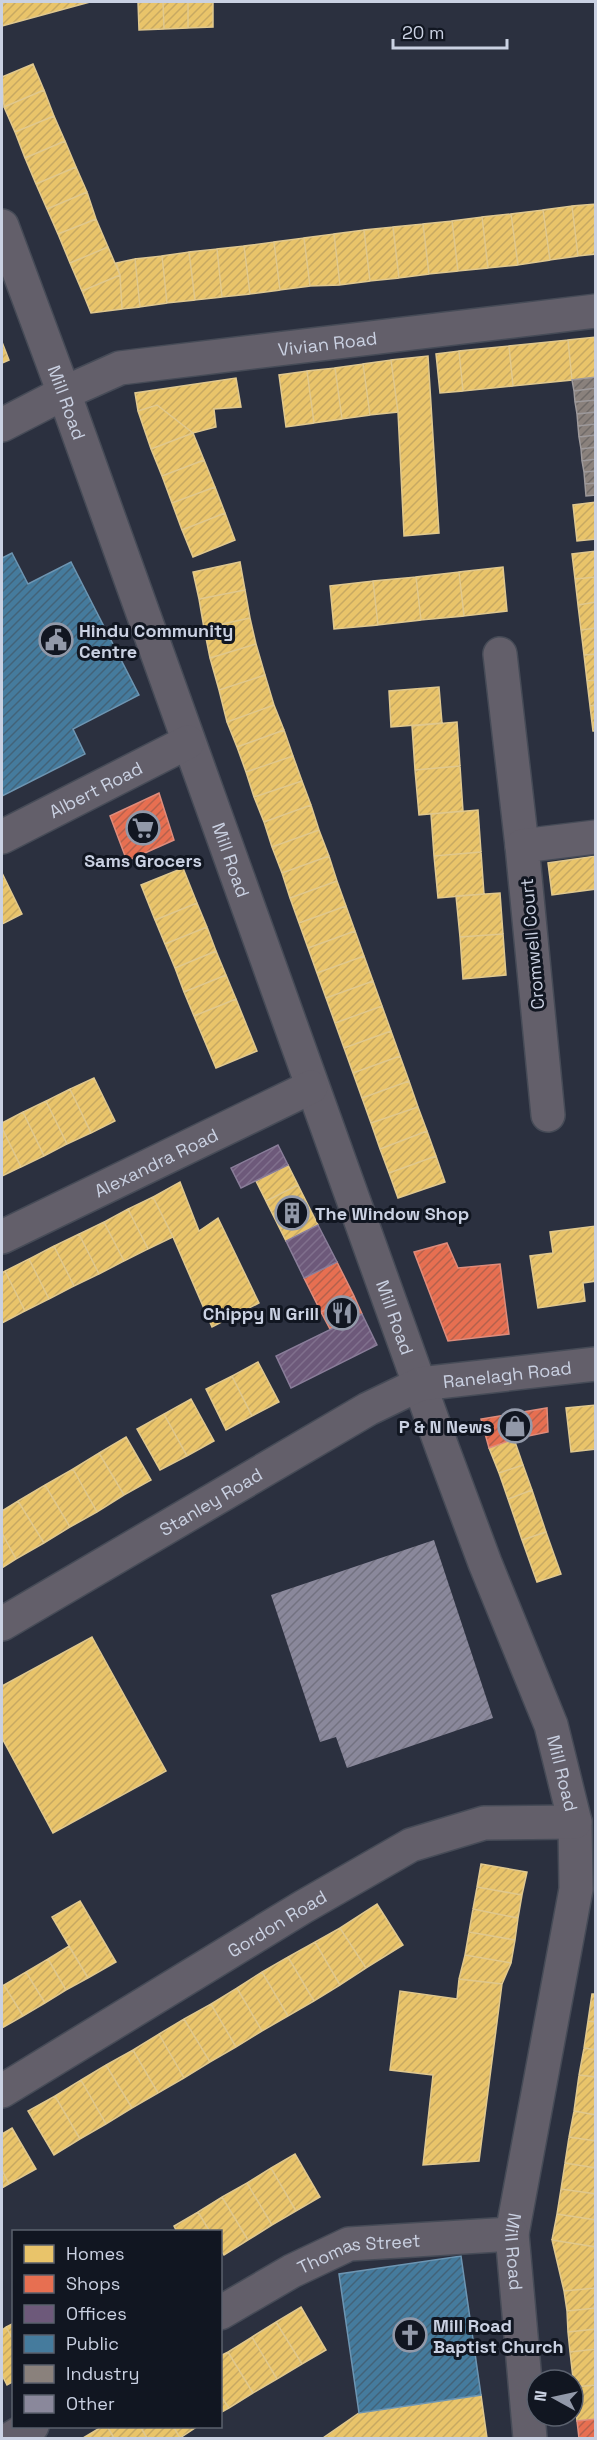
<svg xmlns="http://www.w3.org/2000/svg" width="597" height="2440" viewBox="0 0 597 2440" font-family="'Space Grotesk',sans-serif">
<style>
.homes{fill:url(#homes-hatch);stroke:#e0c88e;stroke-width:1.5}
.shops{fill:url(#shops-hatch);stroke:#de8c7c;stroke-width:1.5}
.offices{fill:url(#offices-hatch);stroke:#897d99;stroke-width:1.5}
.public{fill:url(#public-hatch);stroke:#6d95b2;stroke-width:1.5}
.industry{fill:url(#industry-hatch);stroke:#9d999b;stroke-width:1.5}
.building{fill:url(#building-hatch)}
.lines{fill:none;stroke-linecap:round;stroke-linejoin:round}
.minor-casing{stroke:#464b57;stroke-width:36}
.minor{stroke:#635f6a;stroke-width:33}
.labels{text-anchor:middle;dominant-baseline:central;stroke-width:6;stroke-linejoin:round;paint-order:stroke}
.street-label{font-size:18px;fill:#cad1e2;stroke:#111621}
.poi-label{font-size:18px;font-weight:bold;fill:#cad1e2;stroke:#111621;text-anchor:start}
</style>
<defs>
<pattern id="homes-hatch" width="6" height="6" patternUnits="userSpaceOnUse" patternTransform="scale(1.5)"><rect width="6" height="6" fill="#e9c46a"/><path d="M-1 1l2-2M0 6l6-6M5 7l2-2" fill="none" stroke="#c7a962"/></pattern>
<pattern id="shops-hatch" width="6" height="6" patternUnits="userSpaceOnUse" patternTransform="scale(1.5)"><rect width="6" height="6" fill="#e76f51"/><path d="M-1 1l2-2M0 6l6-6M5 7l2-2" fill="none" stroke="#b4614d"/></pattern>
<pattern id="offices-hatch" width="6" height="6" patternUnits="userSpaceOnUse" patternTransform="scale(1.5)"><rect width="6" height="6" fill="#6d597a"/><path d="M-1 1l2-2M0 6l6-6M5 7l2-2" fill="none" stroke="#80708d"/></pattern>
<pattern id="public-hatch" width="6" height="6" patternUnits="userSpaceOnUse" patternTransform="scale(1.5)"><rect width="6" height="6" fill="#457b9d"/><path d="M-1 1l2-2M0 6l6-6M5 7l2-2" fill="none" stroke="#426379"/></pattern>
<pattern id="industry-hatch" width="6" height="6" patternUnits="userSpaceOnUse" patternTransform="scale(1.5)"><rect width="6" height="6" fill="#8a817c"/><path d="M-1 1l2-2M0 6l6-6M5 7l2-2" fill="none" stroke="#6f6a68"/></pattern>
<pattern id="building-hatch" width="6" height="6" patternUnits="userSpaceOnUse" patternTransform="scale(1.5)"><rect width="6" height="6" fill="#8a889b"/><path d="M-1 1l2-2M0 6l6-6M5 7l2-2" fill="none" stroke="#737281"/></pattern>
</defs>
<rect width="100%" height="100%" fill="#2b303f"/>
<path class="homes" d="M 2,2 L 90,2 L 2,26 Z
M 138,2 L 163,2 L 164,29 L 139,30 Z
M 163,2 L 188,2 L 188,28 L 164,29 Z
M 188,2 L 213,2 L 213,27 L 188,28 Z
M 33,64 L 44,90 L 4,107 L 2,77 Z
M 44,90 L 54,116 L 15,132 L 4,107 Z
M 54,116 L 65,141 L 25,158 L 15,132 Z
M 65,141 L 76,167 L 36,184 L 25,158 Z
M 76,167 L 87,192 L 47,209 L 36,184 Z
M 87,192 L 96,219 L 58,234 L 47,209 Z
M 596,204 L 596,254 L 578,256 L 572,206 Z
M 572,206 L 578,256 L 550,260 L 543,210 Z
M 543,210 L 550,260 L 518,265 L 511,214 Z
M 511,214 L 518,265 L 488,268 L 482,217 Z
M 482,217 L 488,268 L 458,271 L 452,221 Z
M 96,219 L 108,247 L 70,263 L 58,234 Z
M 452,221 L 458,271 L 429,274 L 423,224 Z
M 423,224 L 429,274 L 399,278 L 393,227 Z
M 393,227 L 399,278 L 370,281 L 364,230 Z
M 364,230 L 370,281 L 340,285 L 334,234 Z
M 334,234 L 340,285 L 310,286 L 304,238 Z
M 304,238 L 310,286 L 280,290 L 274,242 Z
M 274,242 L 280,290 L 250,294 L 244,246 Z
M 244,246 L 250,294 L 222,297 L 217,249 Z
M 108,247 L 120,275 L 82,291 L 70,263 Z
M 217,249 L 222,297 L 195,300 L 189,252 Z
M 189,252 L 195,300 L 167,303 L 162,256 Z
M 162,256 L 167,303 L 140,307 L 135,259 Z
M 135,259 L 140,307 L 122,309 L 120,275 L 116,263 Z
M 120,275 L 122,309 L 91,313 L 82,291 Z
M 596,337 L 596,377 L 572,380 L 568,340 Z
M 568,340 L 572,380 L 513,386 L 509,346 Z
M 2,342 L 9,360 L 2,363 Z
M 509,346 L 513,386 L 463,391 L 459,351 Z
M 459,351 L 463,391 L 440,393 L 436,354 Z
M 428,356 L 439,533 L 404,536 L 398,412 L 391,360 Z
M 391,360 L 398,412 L 370,415 L 363,364 Z
M 363,364 L 370,415 L 342,419 L 335,368 Z
M 335,368 L 342,419 L 314,423 L 307,371 Z
M 307,371 L 314,423 L 286,427 L 279,375 Z
M 236,378 L 241,407 L 214,409 L 216,427 L 193,433 L 157,405 L 138,411 L 135,393 Z
M 157,405 L 193,433 L 151,449 L 138,411 Z
M 193,433 L 204,460 L 162,476 L 151,449 Z
M 204,460 L 215,487 L 172,503 L 162,476 Z
M 215,487 L 225,513 L 182,530 L 172,503 Z
M 596,502 L 596,539 L 577,541 L 573,505 Z
M 225,513 L 235,540 L 193,557 L 182,530 Z
M 596,551 L 596,577 L 575,579 L 572,554 Z
M 240,562 L 245,590 L 199,599 L 193,572 Z
M 503,567 L 507,611 L 464,616 L 459,572 Z
M 459,572 L 464,616 L 421,620 L 416,577 Z
M 416,577 L 421,620 L 378,625 L 373,581 Z
M 596,577 L 596,602 L 578,605 L 575,579 Z
M 373,581 L 378,625 L 334,629 L 330,586 Z
M 245,590 L 250,618 L 204,628 L 199,599 Z
M 596,602 L 596,628 L 581,630 L 578,605 Z
M 250,618 L 256,644 L 210,658 L 204,628 Z
M 596,628 L 596,654 L 584,655 L 581,630 Z
M 256,644 L 265,675 L 219,690 L 210,658 Z
M 596,654 L 596,680 L 587,681 L 584,655 Z
M 265,675 L 274,705 L 227,722 L 219,690 Z
M 596,680 L 596,705 L 590,706 L 587,681 Z
M 439,687 L 442,723 L 391,727 L 389,691 Z
M 274,705 L 284,730 L 237,747 L 227,722 Z
M 596,705 L 596,731 L 593,731 L 590,706 Z
M 457,722 L 460,766 L 415,770 L 412,726 Z
M 284,730 L 293,756 L 246,772 L 237,747 Z
M 293,756 L 302,781 L 254,797 L 246,772 Z
M 460,766 L 463,811 L 419,815 L 415,770 Z
M 302,781 L 311,805 L 264,822 L 254,797 Z
M 311,805 L 319,830 L 272,847 L 264,822 Z
M 478,810 L 481,852 L 434,856 L 431,814 Z
M 319,830 L 329,856 L 282,873 L 272,847 Z
M 481,852 L 484,894 L 438,898 L 434,856 Z
M 329,856 L 337,881 L 290,898 L 282,873 Z
M 596,856 L 596,889 L 552,895 L 548,863 Z
M 183,868 L 197,903 L 155,920 L 141,885 Z
M 2,873 L 22,914 L 2,924 Z
M 337,881 L 346,906 L 299,923 L 290,898 Z
M 500,893 L 503,934 L 460,937 L 456,896 Z
M 197,903 L 207,927 L 165,944 L 155,920 Z
M 346,906 L 355,931 L 308,948 L 299,923 Z
M 207,927 L 216,951 L 175,968 L 165,944 Z
M 355,931 L 364,956 L 317,973 L 308,948 Z
M 503,934 L 506,975 L 463,979 L 460,937 Z
M 216,951 L 226,975 L 184,992 L 175,968 Z
M 364,956 L 373,981 L 326,998 L 317,973 Z
M 226,975 L 236,999 L 194,1016 L 184,992 Z
M 373,981 L 382,1006 L 335,1023 L 326,998 Z
M 236,999 L 257,1051 L 216,1068 L 194,1016 Z
M 382,1006 L 391,1031 L 344,1048 L 335,1023 Z
M 391,1031 L 400,1056 L 353,1073 L 344,1048 Z
M 400,1056 L 409,1081 L 362,1098 L 353,1073 Z
M 94,1078 L 115,1121 L 91,1133 L 70,1089 Z
M 409,1081 L 418,1107 L 371,1123 L 362,1098 Z
M 70,1089 L 91,1133 L 67,1144 L 46,1101 Z
M 46,1101 L 67,1144 L 44,1156 L 23,1112 Z
M 418,1107 L 427,1131 L 380,1149 L 371,1123 Z
M 23,1112 L 44,1156 L 21,1167 L 2,1128 L 2,1123 Z
M 2,1128 L 21,1167 L 2,1176 Z
M 427,1131 L 436,1156 L 389,1173 L 380,1149 Z
M 436,1156 L 445,1182 L 398,1198 L 389,1173 Z
M 288,1165 L 298,1185 L 266,1201 L 256,1181 Z
M 180,1182 L 199,1231 L 218,1218 L 259,1303 L 212,1327 L 173,1237 L 153,1197 Z
M 298,1185 L 318,1225 L 286,1241 L 266,1201 Z
M 153,1197 L 173,1237 L 148,1249 L 128,1209 Z
M 128,1209 L 148,1249 L 124,1261 L 104,1222 Z
M 104,1222 L 124,1261 L 99,1274 L 79,1234 Z
M 596,1226 L 596,1281 L 583,1283 L 585,1301 L 538,1308 L 530,1256 L 553,1253 L 550,1232 Z
M 79,1234 L 99,1274 L 74,1286 L 54,1246 Z
M 54,1246 L 74,1286 L 49,1299 L 29,1259 Z
M 29,1259 L 49,1299 L 25,1311 L 5,1271 Z
M 5,1271 L 25,1311 L 2,1323 L 2,1273 Z
M 258,1362 L 279,1402 L 252,1416 L 232,1376 Z
M 232,1376 L 252,1416 L 226,1430 L 206,1389 Z
M 191,1399 L 214,1441 L 187,1456 L 164,1414 Z
M 596,1405 L 596,1449 L 571,1452 L 566,1408 Z
M 164,1414 L 187,1456 L 160,1470 L 137,1429 Z
M 126,1437 L 151,1480 L 124,1495 L 99,1453 Z
M 514,1439 L 523,1465 L 499,1473 L 489,1448 Z
M 99,1453 L 124,1495 L 97,1512 L 73,1469 Z
M 523,1465 L 532,1490 L 508,1499 L 499,1473 Z
M 73,1469 L 97,1512 L 70,1527 L 45,1485 Z
M 45,1485 L 70,1527 L 44,1543 L 18,1501 Z
M 532,1490 L 546,1532 L 522,1540 L 508,1499 Z
M 18,1501 L 44,1543 L 16,1559 L 2,1533 L 2,1511 Z
M 546,1532 L 561,1574 L 537,1582 L 522,1540 Z
M 2,1533 L 16,1559 L 2,1568 Z
M 92,1637 L 166,1771 L 53,1833 L 2,1738 L 2,1686 Z
M 481,1864 L 527,1872 L 522,1895 L 477,1887 Z
M 477,1887 L 522,1895 L 518,1918 L 473,1909 Z
M 80,1901 L 116,1962 L 88,1978 L 52,1917 Z
M 377,1904 L 403,1945 L 366,1968 L 340,1928 Z
M 473,1909 L 518,1918 L 515,1940 L 469,1932 Z
M 340,1928 L 366,1968 L 340,1985 L 315,1942 Z
M 469,1932 L 515,1940 L 511,1963 L 465,1955 Z
M 315,1942 L 340,1985 L 314,2001 L 288,1957 Z
M 69,1946 L 88,1978 L 66,1990 L 48,1959 Z
M 465,1955 L 511,1963 L 502,1984 L 459,1979 Z
M 288,1957 L 314,2001 L 288,2016 L 262,1972 Z
M 48,1959 L 66,1990 L 45,2003 L 26,1972 Z
M 26,1972 L 45,2003 L 23,2016 L 4,1985 Z
M 262,1972 L 288,2016 L 262,2031 L 237,1988 Z
M 459,1979 L 502,1984 L 479,2161 L 423,2165 L 433,2075 L 390,2070 L 400,1991 L 457,1999 Z
M 4,1985 L 23,2016 L 2,2028 L 2,1986 Z
M 237,1988 L 262,2031 L 236,2047 L 211,2004 Z
M 592,1994 L 596,1994 L 596,2022 L 588,2021 Z
M 211,2004 L 236,2047 L 210,2062 L 184,2019 Z
M 184,2019 L 210,2062 L 184,2078 L 159,2034 Z
M 588,2021 L 596,2022 L 596,2050 L 584,2048 Z
M 159,2034 L 184,2078 L 158,2093 L 133,2050 Z
M 584,2048 L 596,2050 L 596,2077 L 579,2075 Z
M 133,2050 L 158,2093 L 132,2108 L 106,2065 Z
M 106,2065 L 132,2108 L 106,2124 L 81,2080 Z
M 579,2075 L 596,2077 L 596,2115 L 574,2111 Z
M 81,2080 L 106,2124 L 80,2139 L 55,2096 Z
M 55,2096 L 80,2139 L 54,2155 L 28,2111 Z
M 574,2111 L 596,2115 L 596,2141 L 569,2137 Z
M 12,2128 L 36,2169 L 9,2184 L 2,2170 L 2,2134 Z
M 569,2137 L 596,2141 L 596,2168 L 565,2163 Z
M 295,2154 L 320,2197 L 296,2211 L 271,2168 Z
M 565,2163 L 596,2168 L 596,2194 L 561,2189 Z
M 271,2168 L 296,2211 L 272,2225 L 247,2183 Z
M 2,2170 L 9,2184 L 2,2188 Z
M 247,2183 L 272,2225 L 248,2240 L 222,2197 Z
M 561,2189 L 596,2194 L 596,2220 L 557,2214 Z
M 222,2197 L 248,2240 L 224,2255 L 220,2249 L 220,2232 L 210,2232 L 198,2212 Z
M 198,2212 L 210,2232 L 177,2232 L 174,2226 Z
M 557,2214 L 596,2220 L 596,2247 L 552,2240 Z
M 552,2240 L 596,2247 L 596,2288 L 564,2291 Z
M 596,2288 L 596,2308 L 567,2311 L 564,2291 Z
M 301,2307 L 326,2350 L 302,2364 L 276,2322 Z
M 596,2308 L 596,2329 L 568,2332 L 567,2311 Z
M 276,2322 L 302,2364 L 277,2379 L 252,2337 Z
M 14,2323 L 14,2341 L 6,2327 Z
M 6,2327 L 14,2341 L 14,2381 L 7,2385 L 2,2375 L 2,2330 Z
M 596,2329 L 596,2349 L 570,2352 L 568,2332 Z
M 252,2337 L 277,2379 L 253,2393 L 228,2352 Z
M 596,2349 L 596,2385 L 574,2387 L 570,2352 Z
M 228,2352 L 253,2393 L 229,2408 L 220,2395 L 220,2356 Z
M 596,2385 L 596,2419 L 577,2421 L 574,2387 Z
M 220,2395 L 229,2408 L 220,2413 Z
M 481,2395 L 487,2438 L 323,2438 L 359,2413 Z
M 103,2426 L 107,2426 L 114,2438 L 83,2438 Z
M 107,2426 L 140,2426 L 147,2438 L 114,2438 Z
M 140,2426 L 173,2426 L 180,2438 L 147,2438 Z
M 173,2426 L 198,2426 L 180,2438 Z"/>
<path class="shops" d="M 159,793 L 174,840 L 127,861 L 110,816 Z
M 447,1243 L 458,1268 L 500,1264 L 509,1334 L 448,1341 L 414,1252 Z
M 337,1262 L 354,1296 L 321,1312 L 304,1278 Z
M 354,1296 L 362,1314 L 330,1329 L 321,1312 Z
M 547,1408 L 548,1432 L 514,1439 L 489,1448 L 481,1419 Z
M 596,2419 L 596,2438 L 579,2438 L 577,2421 Z"/>
<path class="offices" d="M 278,1145 L 288,1165 L 241,1188 L 231,1168 Z
M 318,1225 L 337,1262 L 304,1278 L 286,1241 Z
M 362,1314 L 377,1345 L 291,1388 L 276,1356 Z"/>
<path class="public" d="M 12,553 L 28,584 L 71,562 L 139,695 L 73,729 L 85,754 L 2,796 L 2,558 Z
M 461,2256 L 481,2395 L 359,2413 L 339,2274 Z"/>
<path class="industry" d="M 596,377 L 596,388 L 574,391 L 572,380 Z
M 596,388 L 596,400 L 575,402 L 574,391 Z
M 596,400 L 596,412 L 577,414 L 575,402 Z
M 596,412 L 596,424 L 578,426 L 577,414 Z
M 596,424 L 596,435 L 579,437 L 578,426 Z
M 596,435 L 596,447 L 581,449 L 579,437 Z
M 596,447 L 596,459 L 582,461 L 581,449 Z
M 596,459 L 596,471 L 584,472 L 582,461 Z
M 596,471 L 596,483 L 585,484 L 584,472 Z
M 596,483 L 596,495 L 586,496 L 585,484 Z"/>
<path class="building" d="M 434,1540 L 493,1718 L 347,1768 L 336,1737 L 320,1742 L 271,1595 Z"/>
<g class="lines">
<defs>
<g id="minor">
<path id="s1" d="M 2,226 L 64,393 L 443,1450 L 485,1563 L 551,1725 L 575,1822 L 576,1889 L 512,2234 L 530,2438"/>
<path id="s2" d="M 2,425 L 64,393 L 120,368 L 596,311"/>
<path d="M 500,654 L 522,846"/>
<path id="s3" d="M 2,837 L 188,742"/>
<path d="M 548,1115 L 522,846 L 596,837"/>
<path id="s4" d="M 2,1237 L 311,1087"/>
<path id="s5" d="M 2,1624 L 368,1409 L 420,1384 L 596,1364"/>
<path id="s6" d="M 2,2091 L 303,1907 L 411,1845 L 484,1823 L 575,1822"/>
<path id="s7" d="M 220,2313 L 292,2271 L 349,2244 L 512,2234"/>
<path d="M 12,2438 L 32,2426"/>
</g>
</defs>
<use href="#minor" class="minor-casing"/>
<use href="#minor" class="minor"/>
</g>
<defs>
<symbol id="civic-ring" viewBox="-11 -11 22 22"><circle r="9.5" fill="#111621" stroke="#9299a9" stroke-width="1.5"/><path d="M-.6-6.5H3V-4.5H.6V-3L4-1V1h2V6H-6V1h2V-1L-.6-3ZM-1.2 2.5V6h2.4V2.5Z" fill="#9299a9"/></symbol>
<symbol id="supermarket-ring" viewBox="-11 -11 22 22"><circle r="9.5" fill="#111621" stroke="#9299a9" stroke-width="1.5"/><path d="M-6-5.5h2.5l.6 2H6L4.5 2H-2.5L-4.4-4H-6ZM-1.5 3.2a1.3 1.3 0 1 0 .1 0ZM3 3.2a1.3 1.3 0 1 0 .1 0Z" fill="#9299a9"/></symbol>
<symbol id="building-ring" viewBox="-11 -11 22 22"><circle r="9.5" fill="#111621" stroke="#9299a9" stroke-width="1.5"/><path d="M-4-6H4V6H1V3H-1V6H-4ZM-2.5-4.3h1.7v1.8h-1.7ZM.8-4.3h1.7v1.8H.8ZM-2.5-1h1.7V.8h-1.7ZM.8-1h1.7V.8H.8Z" fill="#9299a9"/></symbol>
<symbol id="restaurant-ring" viewBox="-11 -11 22 22"><circle r="9.5" fill="#111621" stroke="#9299a9" stroke-width="1.5"/><path d="M-5-6h1v4h1v-4h1v4h1v-4h1v5L-1.5 .5V6h-2V.5L-5-1ZM5-6V6H3V1.5H1.5Q1.5-4 5-6Z" fill="#9299a9"/></symbol>
<symbol id="shop-ring" viewBox="-11 -11 22 22"><circle r="9.5" fill="#111621" stroke="#9299a9" stroke-width="1.5"/><path d="M-5-2.5h2.3a2.7 3.5 0 0 1 5.4 0H5L5.5 6h-11ZM-1.5-2.5h3a1.5 2.3 0 0 0-3 0Z" fill="#9299a9"/></symbol>
<symbol id="church-ring" viewBox="-11 -11 22 22"><circle r="9.5" fill="#111621" stroke="#9299a9" stroke-width="1.5"/><path d="M-1.2-6h2.4v3.5h3.3v2.4h-3.3V6h-2.4V-.1h-3.3v-2.4h3.3Z" fill="#9299a9"/></symbol>
</defs>
<g fill-rule="evenodd">
<use href="#civic-ring" x="37" y="621" width="38" height="38"/>
<use href="#supermarket-ring" x="124" y="809" width="38" height="38"/>
<use href="#building-ring" x="273" y="1194" width="38" height="38"/>
<use href="#restaurant-ring" x="323" y="1294" width="38" height="38"/>
<use href="#shop-ring" x="496" y="1407" width="38" height="38"/>
<use href="#church-ring" x="391" y="2316" width="38" height="38"/>
</g>
<g class="labels">
<g class="street-label">
<text stroke="none"><textPath href="#s2" startOffset="340">Vivian Road</textPath></text>
<text stroke="none"><textPath href="#s1" startOffset="188">Mill Road</textPath></text>
<text stroke="none"><textPath href="#s3" startOffset="105">Albert Road</textPath></text>
<text stroke="none"><textPath href="#s1" startOffset="674">Mill Road</textPath></text>
<text transform="translate(532 944) rotate(-95)">Cromwell Court</text>
<text stroke="none"><textPath href="#s4" startOffset="171">Alexandra Road</textPath></text>
<text stroke="none"><textPath href="#s1" startOffset="1160">Mill Road</textPath></text>
<text stroke="none"><textPath href="#s5" startOffset="570">Ranelagh Road</textPath></text>
<text stroke="none"><textPath href="#s5" startOffset="242">Stanley Road</textPath></text>
<text stroke="none"><textPath href="#s1" startOffset="1646">Mill Road</textPath></text>
<text stroke="none"><textPath href="#s6" startOffset="322">Gordon Road</textPath></text>
<text stroke="none"><textPath href="#s1" startOffset="2132">Mill Road</textPath></text>
<text stroke="none"><textPath href="#s7" startOffset="154">Thomas Street</textPath></text>
</g>
<g class="poi-label">
<text x="79" y="630">Hindu Community<tspan x="79" dy="21">Centre</tspan></text>
<text x="143" y="860" text-anchor="middle">Sams Grocers</text>
<text x="315" y="1213">The Window Shop</text>
<text x="319" y="1313" text-anchor="end">Chippy N Grill</text>
<text x="492" y="1426" text-anchor="end">P &amp; N News</text>
<text x="433" y="2325">Mill Road<tspan x="433" dy="21">Baptist Church</tspan></text>
</g>
</g>
<rect width="597" height="2440" fill="none" stroke="#cad1e2" stroke-width="6"/>
<rect x="12" y="2230" width="210" height="198" fill="#111621" stroke="#5b616e" stroke-width="1.5"/>
<rect x="24" y="2245" width="30" height="18" fill="#e9c46a" stroke="#5b616e" stroke-width="1.5"/>
<text x="66" y="2260" font-size="18" fill="#cad1e2">Homes</text>
<rect x="24" y="2275" width="30" height="18" fill="#e76f51" stroke="#5b616e" stroke-width="1.5"/>
<text x="66" y="2290" font-size="18" fill="#cad1e2">Shops</text>
<rect x="24" y="2305" width="30" height="18" fill="#6d597a" stroke="#5b616e" stroke-width="1.5"/>
<text x="66" y="2320" font-size="18" fill="#cad1e2">Offices</text>
<rect x="24" y="2335" width="30" height="18" fill="#457b9d" stroke="#5b616e" stroke-width="1.5"/>
<text x="66" y="2350" font-size="18" fill="#cad1e2">Public</text>
<rect x="24" y="2365" width="30" height="18" fill="#8a817c" stroke="#5b616e" stroke-width="1.5"/>
<text x="66" y="2380" font-size="18" fill="#cad1e2">Industry</text>
<rect x="24" y="2395" width="30" height="18" fill="#8a889b" stroke="#5b616e" stroke-width="1.5"/>
<text x="66" y="2410" font-size="18" fill="#cad1e2">Other</text>
<g transform="translate(555 2398) rotate(278)"><circle r="28" fill="#111621" stroke="#5b616e" stroke-width="1.5"/>
<path d="M0-4.5L10 22L0 15L-10 22Z" fill="#9299a9"/>
<text y="-9" font-size="16" font-weight="bold" text-anchor="middle" fill="#cad1e2">N</text>
</g>
<path d="M393 39v9h114v-9" fill="none" stroke="#cad1e2" stroke-width="3"/>
<text x="402" y="39" font-size="18" fill="#cad1e2" stroke="#111621" stroke-width="4.5" paint-order="stroke">20 m</text>
</svg>
